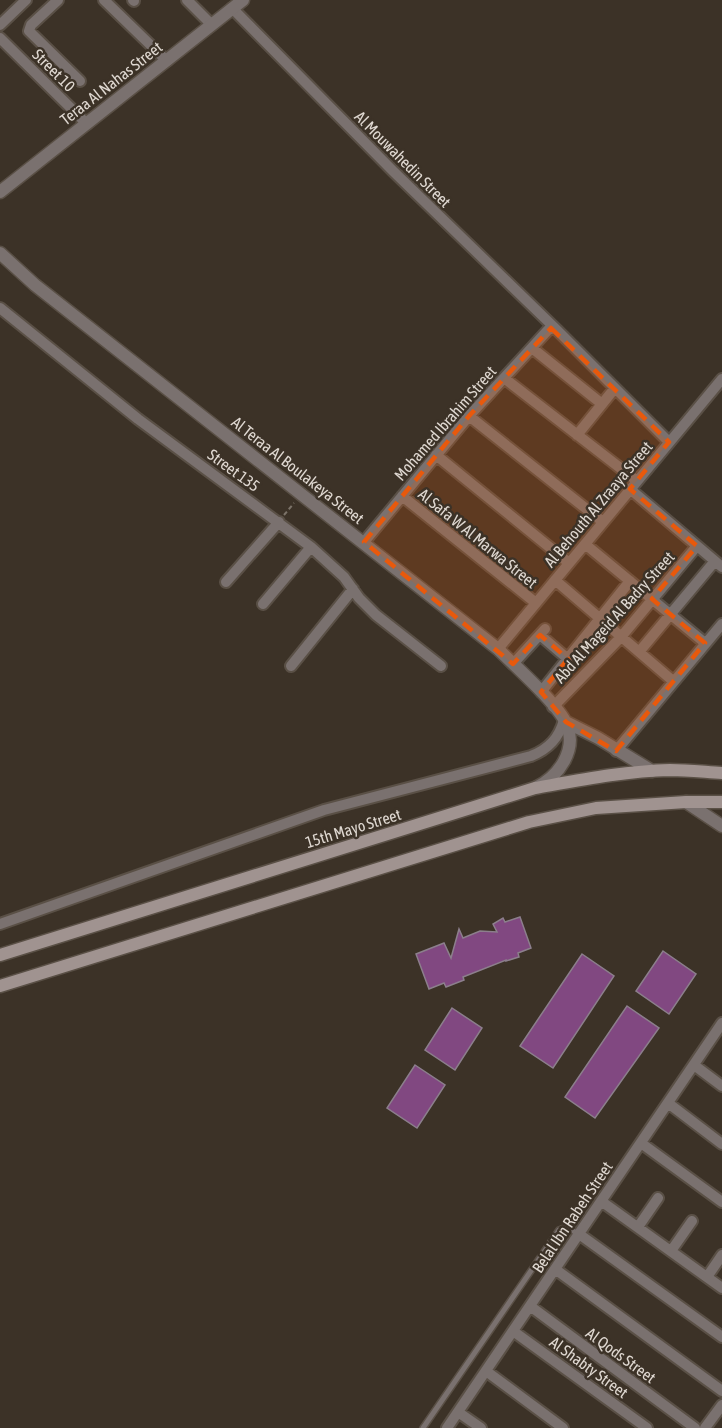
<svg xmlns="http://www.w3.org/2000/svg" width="722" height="1428" viewBox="0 0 722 1428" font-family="'Asap Condensed',sans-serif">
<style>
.building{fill:#814881;stroke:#8c7f8c;stroke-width:1.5}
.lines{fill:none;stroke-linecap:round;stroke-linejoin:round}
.service-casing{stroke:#5a5046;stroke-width:8}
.minor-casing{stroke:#5a5046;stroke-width:14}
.tertiary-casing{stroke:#5a5046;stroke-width:15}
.secondary-casing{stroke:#5a5046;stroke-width:15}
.path{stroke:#7c7369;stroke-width:2;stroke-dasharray:4.5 3;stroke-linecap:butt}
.service{stroke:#7a716f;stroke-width:5}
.minor{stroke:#7a716f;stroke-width:10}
.tertiary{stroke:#7a716f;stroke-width:12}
.secondary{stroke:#a09390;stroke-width:12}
.marked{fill:#e8590c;fill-opacity:0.2;stroke:#e8590c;stroke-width:4.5;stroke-dasharray:12 8;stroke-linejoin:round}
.labels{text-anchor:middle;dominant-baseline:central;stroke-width:5;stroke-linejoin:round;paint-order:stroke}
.street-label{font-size:16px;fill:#e0d9d2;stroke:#3c3227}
</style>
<rect width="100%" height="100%" fill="#3c3227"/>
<path class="building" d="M 520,917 L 531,948 L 518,953 L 519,957 L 506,961 L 506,960 L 463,977 L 464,980 L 446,987 L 444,983 L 429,989 L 416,954 L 444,943 L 451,958 L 459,929 L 463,938 L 480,931 L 497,932 L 493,924 L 503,918 L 505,922 Z
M 663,951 L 696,974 L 669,1014 L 636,991 Z
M 582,954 L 614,976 L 553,1068 L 520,1046 Z
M 627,1006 L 659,1028 L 595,1118 L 565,1097 Z
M 452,1008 L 482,1028 L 455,1070 L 425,1050 Z
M 415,1065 L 445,1085 L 417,1128 L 387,1108 Z"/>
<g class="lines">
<defs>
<path id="service" d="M 423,1428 L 559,1230 L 567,1227 L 578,1234"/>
<path id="minor" d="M 58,0 L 31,25 L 29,31 L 80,81
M 104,0 L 167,61
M 133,0 L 134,1
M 187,0 L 212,25
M 232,8 L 393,171 L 558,331 L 669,442
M 0,25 L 26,0
M 0,38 L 87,124
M 0,308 L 138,419 L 311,547 L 344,577 L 359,598 L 376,615 L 441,666
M 532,348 L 602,404
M 504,378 L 637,481
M 469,416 L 603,522
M 577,435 L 615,388
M 436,455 L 569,563
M 630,489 L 722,567
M 402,496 L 536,603
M 364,542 L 469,416 L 548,330 L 554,328
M 585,544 L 705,643
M 555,580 L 673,681
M 226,582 L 279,522
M 263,604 L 311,547
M 540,635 L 568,659
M 498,649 L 722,379
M 639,652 L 715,561
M 513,664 L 545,629
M 291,666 L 353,589
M 541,692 L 630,581
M 553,707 L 621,637 L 697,546
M 616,751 L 722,624
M 0,924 L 324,810 L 531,756 C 549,749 559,738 564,720
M 694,1065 L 722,1086
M 668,1103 L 722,1144
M 641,1143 L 722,1202
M 601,1201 L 722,1288
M 638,1227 L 658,1198
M 579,1234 L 722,1337
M 671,1251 L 692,1221
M 555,1269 L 722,1391
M 707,1277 L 722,1255
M 530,1306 L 695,1428
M 513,1331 L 647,1428
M 486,1371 L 563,1428
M 458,1412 L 481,1428
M 447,1428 L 722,1023
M 705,1428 L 722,1405"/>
<path id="tertiary" d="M 0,192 L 243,0
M 0,253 L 35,285 L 498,649 C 516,667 558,704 567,725 C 577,750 559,776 537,787
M 566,722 L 598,738 L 652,771
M 686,802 L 722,826"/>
<path id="secondary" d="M 0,955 L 535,788 C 580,780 625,771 670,770 C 687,770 705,772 722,773
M 0,986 L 529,822 L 596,808 L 686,802 L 722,802"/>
</defs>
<use href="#service" class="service-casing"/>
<use href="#minor" class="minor-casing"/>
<use href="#tertiary" class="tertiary-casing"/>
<use href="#secondary" class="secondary-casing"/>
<path class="path" d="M 284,515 L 294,503"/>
<use href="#service" class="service"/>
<use href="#minor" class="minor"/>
<use href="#tertiary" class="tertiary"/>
<use href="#secondary" class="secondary"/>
</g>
<path class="marked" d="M 551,328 L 669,442 L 630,489 L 697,546 L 652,599 L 705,643 L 616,751 L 566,722 L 541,692 L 568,659 L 540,635 L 513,664 L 364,542 L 469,416 Z"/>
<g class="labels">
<g class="street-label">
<text transform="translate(54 70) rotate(45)">Street 10</text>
<text transform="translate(111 83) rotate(-38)">Teraa Al Nahas Street</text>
<text transform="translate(403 159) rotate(45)">Al Mouwahedin Street</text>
<text transform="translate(445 423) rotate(-49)">Mohamed Ibrahim Street</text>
<text transform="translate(234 470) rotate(36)">Street 135</text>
<text transform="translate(298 470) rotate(38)">Al Teraa Al Boulakeya Street</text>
<text transform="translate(598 504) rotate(-50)">Al Behouth Al Zraaya Street</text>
<text transform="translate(478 538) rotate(39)">Al Safa W Al Marwa Street</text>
<text transform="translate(614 617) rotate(-48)">Abd Al Mageid Al Badry Street</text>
<text transform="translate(353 828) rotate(-17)">15th Mayo Street</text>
<text transform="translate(572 1217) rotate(-56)">Belal Ibn Rabeh Street</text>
<text transform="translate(621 1355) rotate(36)">Al Qods Street</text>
<text transform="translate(589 1367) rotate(36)">Al Shabty Street</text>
</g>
</g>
</svg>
